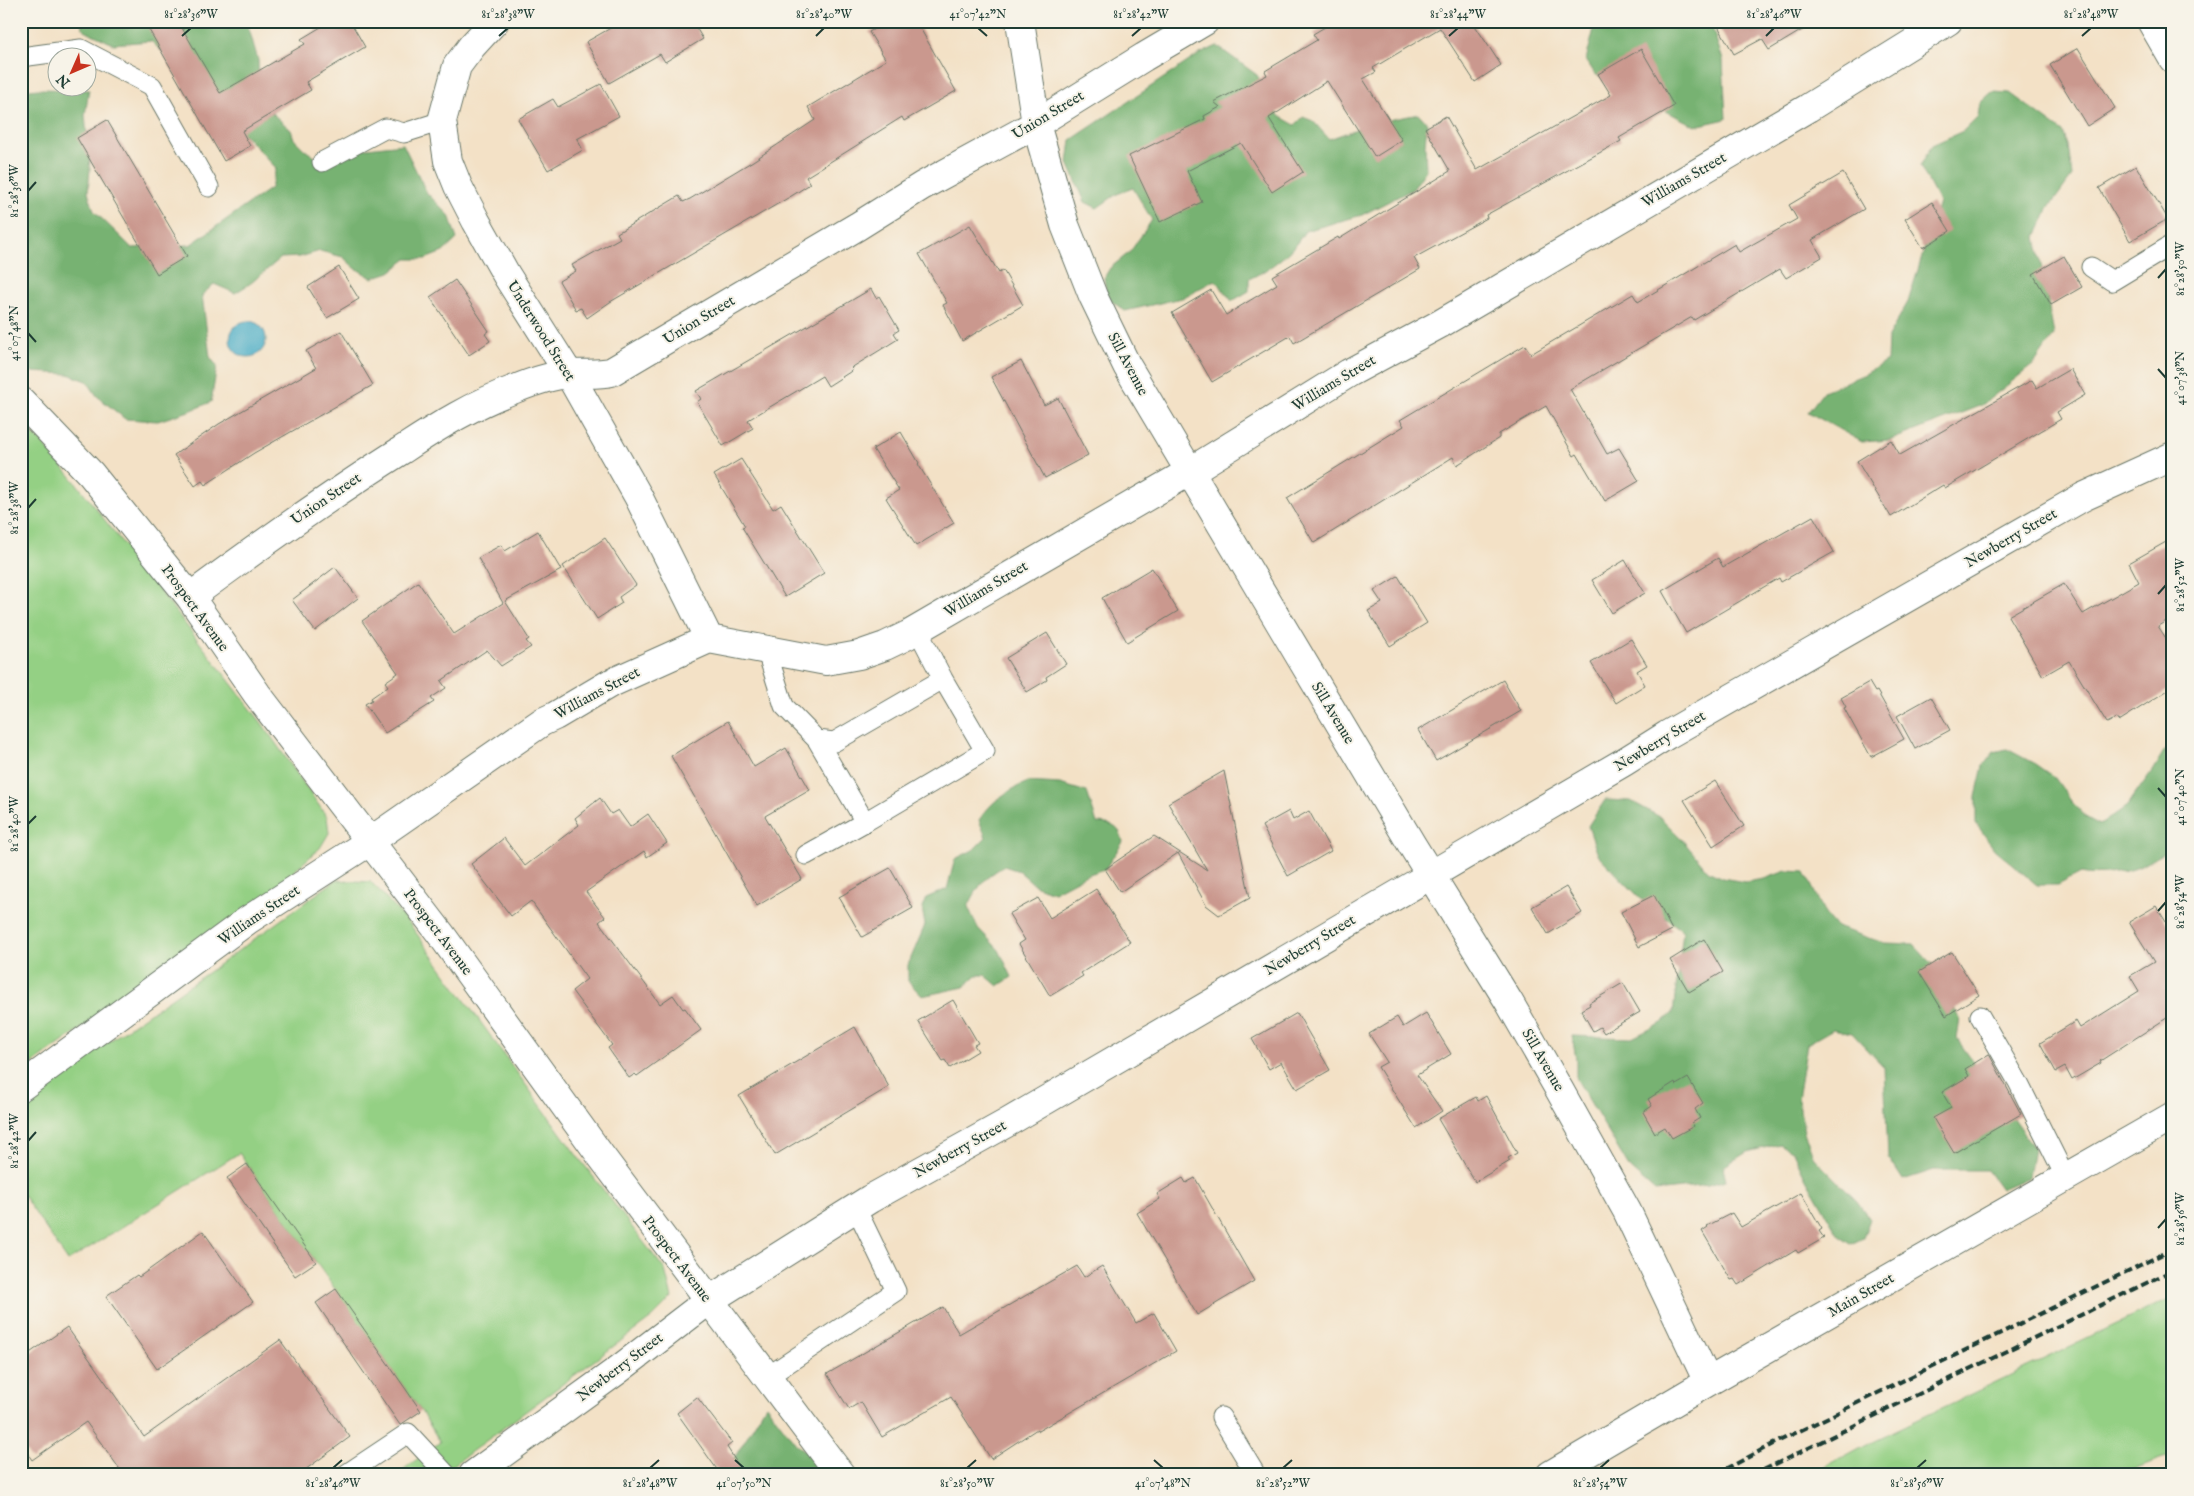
<svg xmlns="http://www.w3.org/2000/svg" width="2194" height="1496" viewBox="0 0 2194 1496" font-family="'IM FELL English',serif">
<style>
.green{fill:#94d084;stroke:#5a865c}
.forest{fill:#77b272;stroke:#4b7853}
.water{fill:#45aac5;stroke:#32747c}
.building{fill:#ca988e}
.lines{fill:none;stroke-linecap:round;stroke-linejoin:round}
.lane-casing{stroke:#697667;stroke-width:21}
.street-casing{stroke:#697667;stroke-width:30}
.secondary-casing{stroke:#697667;stroke-width:30}
.lane{stroke:#fff;stroke-width:19}
.street{stroke:#fff;stroke-width:28}
.secondary{stroke:#fff;stroke-width:28}
.rail{stroke:#1f3d34;stroke-width:4;stroke-dasharray:8 4;stroke-linecap:butt}
.ticks{fill:none;stroke:#1f3d34;stroke-width:2}
.labels{text-anchor:middle;dominant-baseline:central;stroke-width:4;stroke-linejoin:round;paint-order:stroke}
.street-label{font-size:15px;fill:#1f3d34;stroke:#f7f3e8}
.neatline{fill:none;stroke:#1f3d34;stroke-width:2}
.ticks-label{font-size:12px;text-anchor:middle;fill:#1f3d34}
</style>
<rect width="100%" height="100%" fill="#f7f3e8"/>
<filter id="ink" filterUnits="userSpaceOnUse"><feTurbulence type="fractalNoise" baseFrequency=".02" numOctaves="2"/><feDisplacementMap in="SourceGraphic" scale="10" xChannelSelector="R" yChannelSelector="G"/><feConvolveMatrix kernelMatrix="1 2 1 2 8 2 1 2 1" color-interpolation-filters="sRGB"/></filter>
<filter id="wash" filterUnits="userSpaceOnUse"><feTurbulence type="fractalNoise" baseFrequency=".0096" numOctaves="4" result="noise"/><feDisplacementMap in="SourceGraphic" scale="20" xChannelSelector="R" yChannelSelector="G"/><feGaussianBlur stdDeviation="1.12" result="paint"/><feColorMatrix in="noise" values="0 0 0 0 0 0 0 0 0 0 0 0 0 0 0 0 0 1.4 0 .05"/><feComposite in="paint" operator="in"/></filter>
<g filter="url(#wash)">
<rect width="100%" height="100%" fill="#f3e1c6"/>
<path class="green" d="M 21,426 L 39,439 L 77,484 L 261,722 L 327,817 L 329,833 L 320,848 L 274,889 L 21,1072 Z
M 336,880 L 371,882 L 409,923 L 575,1153 L 665,1270 L 672,1298 L 653,1317 L 440,1475 L 396,1475 L 440,1442 L 421,1411 L 239,1153 L 68,1261 L 21,1192 L 21,1106 L 75,1065 L 213,969 Z
M 2173,1297 L 2173,1454 L 2118,1475 L 1810,1475 L 1867,1444 Z"/>
<path class="forest" d="M 80,21 L 245,21 L 249,29 L 258,60 L 259,91 L 265,107 L 291,130 L 294,139 L 305,150 L 322,162 L 367,148 L 403,144 L 427,193 L 449,215 L 457,239 L 443,252 L 425,259 L 407,259 L 390,272 L 372,278 L 355,268 L 343,257 L 320,251 L 300,257 L 281,258 L 251,283 L 235,293 L 214,284 L 202,295 L 210,357 L 217,366 L 211,402 L 192,410 L 158,421 L 125,419 L 97,396 L 87,381 L 68,374 L 32,372 L 21,357 L 21,91 L 38,89 L 89,90 L 85,115 L 90,169 L 88,192 L 94,211 L 132,248 L 190,245 L 271,188 L 276,168 L 242,132 L 151,41 L 113,44 L 84,30 Z
M 1596,21 L 1710,21 L 1723,60 L 1726,119 L 1695,126 L 1595,74 L 1586,60 Z
M 1217,46 L 1257,75 L 1279,116 L 1295,125 L 1303,117 L 1313,121 L 1329,139 L 1373,123 L 1419,114 L 1427,123 L 1425,145 L 1426,170 L 1413,189 L 1362,215 L 1305,231 C 1292,253 1272,268 1249,279 L 1249,291 L 1232,301 L 1215,280 L 1182,298 L 1125,311 L 1107,298 L 1104,278 L 1110,268 L 1130,252 L 1152,220 L 1133,188 L 1117,194 L 1097,208 L 1085,202 L 1068,163 L 1071,140 L 1198,55 Z
M 1992,92 L 2010,93 L 2063,132 L 2068,145 L 2072,176 L 2048,209 L 2036,237 L 2054,335 L 2034,364 L 1982,405 L 1891,440 L 1862,442 L 1808,412 L 1824,391 L 1865,374 L 1887,361 L 1888,337 L 1908,302 L 1939,202 L 1920,166 L 1932,145 L 1963,131 L 1978,116 L 1980,103 Z
M 2173,717 L 2173,850 C 2160,854 2152,861 2141,866 C 2127,873 2096,877 2081,873 L 2058,885 L 2037,885 L 1994,849 L 1976,823 L 1976,796 L 1983,766 L 1994,752 L 2007,749 L 2035,764 L 2055,778 L 2071,801 L 2087,818 L 2100,825 L 2127,806 L 2152,771 L 2166,748 Z
M 1028,782 L 1060,784 L 1087,792 L 1097,823 C 1112,824 1120,826 1123,842 L 1105,869 L 1086,875 L 1054,892 L 1036,886 L 1019,871 L 1004,866 C 984,878 978,886 968,907 L 978,928 L 999,950 L 1012,977 L 998,986 L 985,975 L 977,975 L 964,987 L 922,996 L 908,981 L 908,965 L 925,925 L 922,908 L 926,898 L 947,889 L 955,859 L 973,850 L 986,837 L 979,820 C 992,801 1006,791 1028,782 Z
M 1605,800 L 1631,801 L 1660,817 L 1680,837 L 1708,871 L 1722,878 L 1745,882 L 1764,879 L 1786,871 L 1805,872 L 1825,914 L 1836,927 L 1884,943 L 1914,944 L 1939,971 L 1960,1019 L 1957,1039 L 2034,1148 L 2029,1177 L 2001,1189 L 1987,1170 L 1934,1170 L 1903,1180 L 1888,1157 L 1884,1067 L 1852,1033 L 1833,1029 L 1807,1044 L 1798,1099 L 1804,1132 L 1814,1158 L 1856,1200 L 1870,1219 L 1863,1238 L 1851,1244 L 1839,1236 L 1806,1179 L 1793,1152 L 1780,1144 L 1747,1152 L 1723,1167 L 1726,1180 L 1708,1185 L 1655,1191 L 1630,1169 L 1576,1078 L 1576,1059 L 1572,1036 L 1632,1038 L 1662,1023 L 1673,1013 L 1683,931 L 1640,898 L 1598,855 L 1588,826 Z
M 766,1405 L 796,1444 L 815,1458 L 819,1475 L 724,1475 Z"/>
<path class="water" d="M230 339a18 18 0 1 1 36 0a18 18 0 1 1-36 0Z"/>
<g id="blocks">
<path class="building" d="M 144,21 L 178,21 L 220,93 L 305,44 L 301,39 L 331,21 L 350,21 L 365,47 L 306,82 L 311,90 L 242,131 L 250,146 L 224,161 Z
M 623,21 L 692,21 L 703,39 L 665,62 L 660,54 L 609,83 L 586,42 Z
M 888,21 L 916,21 L 956,91 L 904,121 L 902,117 L 806,177 L 810,184 L 793,195 L 610,302 L 587,318 L 581,308 L 576,310 L 559,281 L 576,271 L 572,265 L 620,238 L 617,233 L 679,196 L 683,202 L 690,199 L 753,161 L 815,120 L 808,107 L 886,60 L 869,32 Z
M 1335,21 L 1472,21 L 1501,65 L 1475,82 L 1440,28 L 1373,68 L 1376,72 L 1363,79 L 1402,140 L 1375,157 L 1327,81 L 1269,118 L 1303,172 L 1272,192 L 1241,143 L 1187,171 L 1202,202 L 1160,222 L 1129,156 L 1205,119 L 1204,116 L 1220,107 L 1214,102 L 1267,75 L 1265,71 L 1317,40 L 1313,34 Z
M 1715,21 L 1817,21 L 1769,50 L 1762,39 L 1734,54 Z
M 2078,48 L 2115,108 L 2087,126 L 2050,65 Z
M 1641,49 L 1674,106 L 1619,138 L 1621,141 L 1486,215 L 1487,218 L 1414,258 L 1420,269 L 1294,343 L 1290,336 L 1212,382 L 1172,313 L 1211,290 L 1226,315 L 1277,284 L 1272,276 L 1338,237 L 1339,239 L 1450,171 L 1425,128 L 1446,116 L 1477,170 L 1611,95 L 1598,74 Z
M 601,84 L 619,116 L 577,139 L 583,150 L 548,170 L 518,119 L 553,99 L 558,107 Z
M 107,120 L 187,256 L 157,274 L 77,138 Z
M 2136,166 L 2168,219 L 2130,241 L 2099,188 Z
M 1843,173 L 1864,209 L 1812,240 L 1822,257 L 1786,278 L 1780,269 L 1694,320 L 1692,317 L 1570,389 L 1607,454 L 1619,448 L 1639,481 L 1605,501 L 1577,454 L 1574,456 L 1546,406 L 1499,434 L 1499,438 L 1457,465 L 1453,457 L 1314,543 L 1287,498 L 1404,426 L 1400,420 L 1525,345 L 1531,354 L 1633,294 L 1638,302 L 1735,244 L 1739,252 L 1797,219 L 1789,205 Z
M 1932,202 L 1950,231 L 1923,248 L 1905,219 Z
M 970,225 L 999,273 L 1003,270 L 1023,305 L 962,341 L 943,305 L 947,303 L 919,254 Z
M 2064,256 L 2082,287 L 2051,305 L 2033,274 Z
M 339,267 L 359,299 L 327,318 L 308,287 Z
M 455,280 L 489,331 L 485,334 L 490,341 L 469,355 L 430,297 Z
M 871,289 L 876,298 L 879,296 L 899,330 L 894,333 L 898,339 L 851,368 L 853,370 L 828,386 L 822,376 L 748,420 L 753,428 L 723,446 L 697,402 L 701,399 L 696,391 Z
M 341,331 L 373,385 L 254,453 L 205,485 L 202,481 L 195,486 L 174,455 L 219,424 L 316,368 L 306,351 Z
M 1021,361 L 1044,405 L 1058,398 L 1088,455 L 1045,478 L 991,377 Z
M 2070,369 L 2085,395 L 2057,412 L 2061,419 L 1945,488 L 1943,485 L 1891,517 L 1857,461 L 1891,440 L 1900,455 L 2032,380 L 2037,388 Z
M 901,432 L 919,463 L 918,464 L 954,523 L 916,546 L 886,498 L 899,490 L 873,449 Z
M 741,459 L 773,509 L 781,504 L 824,573 L 785,597 L 742,527 L 745,526 L 714,475 Z
M 1813,516 L 1834,552 L 1781,582 L 1779,578 L 1686,633 L 1662,591 L 1718,558 L 1723,567 Z
M 538,531 L 561,570 L 505,601 L 529,639 L 526,641 L 531,647 L 501,666 L 487,650 L 441,681 L 446,688 L 431,698 L 434,702 L 385,733 L 365,704 L 372,700 L 371,698 L 388,686 L 385,682 L 398,673 L 362,621 L 418,582 L 454,634 L 503,603 L 478,558 L 501,545 L 505,551 Z
M 605,538 L 636,585 L 619,597 L 622,603 L 597,619 L 563,566 Z
M 2173,538 L 2173,617 L 2158,626 L 2173,649 L 2173,687 L 2119,721 L 2117,718 L 2107,723 L 2069,661 L 2043,676 L 2008,616 L 2064,584 L 2083,614 L 2139,582 L 2129,563 Z
M 1625,560 L 1645,593 L 1612,613 L 1592,580 Z
M 335,567 L 358,598 L 315,631 L 292,600 Z
M 1152,568 L 1178,611 L 1127,642 L 1102,598 Z
M 1398,576 L 1427,623 L 1390,646 L 1368,611 L 1382,603 L 1374,591 Z
M 1047,633 L 1066,664 L 1046,677 L 1047,680 L 1027,692 L 1006,658 Z
M 1631,639 L 1647,665 L 1637,671 L 1645,685 L 1616,703 L 1591,663 Z
M 1503,680 L 1521,711 L 1436,761 L 1418,730 Z
M 1869,682 L 1875,692 L 1877,691 L 1904,739 L 1871,757 L 1844,708 L 1846,707 L 1841,698 Z
M 1931,697 L 1950,730 L 1915,749 L 1897,716 Z
M 728,721 L 754,767 L 786,748 L 810,790 L 765,816 L 802,879 L 757,906 L 671,756 Z
M 1224,771 L 1250,898 L 1219,915 L 1206,905 L 1178,853 L 1120,892 L 1105,869 L 1154,836 L 1207,870 L 1168,803 Z
M 1715,781 L 1744,826 L 1713,846 L 1684,800 Z
M 600,798 L 611,814 L 618,810 L 630,827 L 648,814 L 667,843 L 647,857 L 644,851 L 586,892 L 605,917 L 599,922 L 660,1004 L 673,995 L 683,1009 L 685,1008 L 701,1030 L 637,1076 L 635,1074 L 629,1078 L 608,1048 L 612,1045 L 572,991 L 587,979 L 531,901 L 511,916 L 471,864 L 504,838 L 525,866 L 579,825 L 575,818 Z
M 1289,811 L 1293,820 L 1309,811 L 1331,851 L 1288,876 L 1262,826 Z
M 890,868 L 913,908 L 862,937 L 839,897 Z
M 1566,887 L 1582,913 L 1548,934 L 1532,907 Z
M 1096,889 L 1130,942 L 1081,973 L 1083,976 L 1050,996 L 1019,944 L 1025,940 L 1009,914 L 1038,898 L 1050,918 Z
M 1654,895 L 1672,930 L 1639,947 L 1621,912 Z
M 2156,906 L 2173,933 L 2173,1014 L 2100,1061 L 2101,1063 L 2072,1080 L 2065,1067 L 2056,1072 L 2040,1043 L 2076,1021 L 2080,1028 L 2139,991 L 2130,976 L 2154,962 L 2129,922 Z
M 1704,939 L 1723,972 L 1689,992 L 1670,960 Z
M 1952,952 L 1979,995 L 1946,1016 L 1919,972 Z
M 1623,983 L 1640,1012 L 1604,1033 L 1600,1027 L 1593,1031 L 1581,1010 L 1590,1005 L 1589,1003 Z
M 953,1000 L 978,1043 L 974,1045 L 978,1051 L 950,1068 L 945,1060 L 943,1061 L 918,1021 Z
M 1297,1013 L 1330,1070 L 1297,1089 L 1281,1062 L 1269,1069 L 1252,1039 Z
M 1426,1013 L 1451,1054 L 1417,1075 L 1442,1111 L 1416,1128 L 1378,1067 L 1387,1062 L 1369,1034 L 1397,1017 L 1403,1027 Z
M 855,1027 L 889,1087 L 775,1155 L 739,1096 Z
M 1989,1054 L 2021,1114 L 1954,1153 L 1933,1118 L 1951,1108 L 1942,1092 L 1969,1076 L 1965,1069 Z
M 1688,1078 L 1703,1103 L 1695,1109 L 1700,1118 L 1692,1123 L 1694,1126 L 1672,1138 L 1665,1127 L 1655,1133 L 1643,1112 L 1652,1106 L 1648,1099 L 1675,1082 L 1676,1085 Z
M 1486,1096 L 1517,1153 L 1508,1158 L 1510,1161 L 1475,1182 L 1438,1119 L 1476,1097 L 1478,1101 Z
M 247,1164 L 316,1262 L 295,1276 L 227,1178 Z
M 1183,1178 L 1186,1183 L 1195,1178 L 1254,1281 L 1197,1315 L 1137,1213 L 1160,1199 L 1157,1194 Z
M 1801,1193 L 1822,1229 L 1819,1231 L 1824,1238 L 1798,1253 L 1796,1250 L 1738,1285 L 1734,1279 L 1731,1280 L 1702,1231 L 1708,1227 L 1707,1226 L 1732,1213 L 1741,1227 Z
M 203,1231 L 253,1302 L 157,1369 L 106,1296 L 137,1275 L 139,1277 Z
M 1077,1266 L 1084,1277 L 1102,1266 L 1136,1323 L 1154,1313 L 1176,1351 L 1038,1431 L 1037,1429 L 991,1459 L 951,1397 L 882,1437 L 861,1402 L 849,1409 L 827,1374 L 943,1307 L 959,1334 Z
M 336,1289 L 421,1411 L 400,1425 L 316,1303 Z
M 67,1327 L 144,1437 L 280,1340 L 350,1437 L 298,1475 L 124,1475 L 86,1422 L 32,1460 L 21,1444 L 21,1359 Z
M 697,1397 L 732,1443 L 727,1447 L 740,1468 L 729,1475 L 721,1475 L 677,1413 Z"/>
</g>
</g>
<g filter="url(#ink)">
<use href="#blocks" fill-opacity="0" stroke="#697667" stroke-width="1"/>
<g class="lines">
<defs>
<path id="lane" d="M 21,57 L 81,49 L 152,86 L 209,187
M 322,162 L 386,128 L 404,133 L 442,121
M 2091,267 L 2112,281 L 2173,244
M 766,649 L 784,706 L 817,740 L 865,822
M 817,740 L 834,742 L 943,679
M 806,855 L 865,822 L 985,751 L 943,679 L 917,629
M 1980,1016 L 2018,1082 L 2066,1178
M 767,1377 L 896,1291 L 856,1208
M 1221,1417 L 1256,1475
M 345,1475 L 408,1433 L 447,1475"/>
<path id="street" d="M 495,21 L 472,46 L 457,66 L 442,121 L 448,161 L 458,186 L 476,221 L 507,276 L 569,374 L 638,496 L 709,639
M 1020,21 L 1036,124 L 1065,225 L 1093,296 L 1127,366 L 1412,845 L 1509,1002 L 1560,1091 L 1627,1211 L 1708,1382
M 2151,21 L 2173,59
M 21,401 L 91,474 L 190,597 L 257,694 L 440,933 L 601,1156 L 841,1475
M 190,597 C 259,546 329,496 402,450 C 438,426 474,404 515,389 C 532,382 552,375 570,374 C 584,373 597,375 611,372 L 858,226 L 922,186 L 1036,124 L 1144,57 L 1205,21
M 21,1087 L 248,920 L 369,842 L 542,722 L 555,716 L 609,684 L 709,639 L 826,661 L 859,655 L 885,646 L 908,635 L 1189,472 L 1349,373 L 1440,324 L 1808,108 L 1948,21
M 1550,1475 L 1708,1382 L 2173,1116"/>
<path id="secondary" d="M 473,1475 L 618,1370 L 708,1301 L 870,1199 L 1005,1124 L 1624,762 L 1667,735 L 2083,497 L 2173,456"/>
</defs>
<use href="#lane" class="lane-casing"/>
<use href="#street" class="street-casing"/>
<use href="#secondary" class="secondary-casing"/>
<use href="#lane" class="lane"/>
<use href="#street" class="street"/>
<use href="#secondary" class="secondary"/>
<path class="rail" d="M 1715,1475 L 1773,1444 L 2173,1249
M 1753,1475 L 2173,1270"/>
</g>
</g>
<path class="ticks" d="M 978,28 L 987,36M 182,36 L 191,28M 499,36 L 508,28M 816,36 L 824,28M 1132,36 L 1141,28M 1449,36 L 1458,28M 1766,36 L 1774,28M 2082,36 L 2091,28M 28,191 L 36,182M 2158,278 L 2166,269M 28,333 L 36,342M 2158,369 L 2166,378M 28,508 L 36,499M 2158,594 L 2166,585M 2158,788 L 2166,797M 28,824 L 36,816M 2158,911 L 2166,902M 28,1141 L 36,1132M 2158,1228 L 2166,1219M 735,1460 L 744,1468M 1154,1460 L 1163,1468M 333,1468 L 342,1460M 650,1468 L 659,1460M 967,1468 L 976,1460M 1283,1468 L 1292,1460M 1600,1468 L 1609,1460M 1917,1468 L 1926,1460"/>
<g class="labels">
<g class="street-label">
<text transform="translate(1048 115) rotate(-31)">Union Street</text>
<text transform="translate(1684 180) rotate(-30)">Williams Street</text>
<text transform="translate(699 320) rotate(-31)">Union Street</text>
<text transform="translate(541 331) rotate(58)">Underwood Street</text>
<text transform="translate(1128 364) rotate(62)">Sill Avenue</text>
<text transform="translate(1334 383) rotate(-31)">Williams Street</text>
<text transform="translate(326 499) rotate(-34)">Union Street</text>
<text transform="translate(2011 538) rotate(-30)">Newberry Street</text>
<text transform="translate(986 589) rotate(-31)">Williams Street</text>
<text transform="translate(195 608) rotate(54)">Prospect Avenue</text>
<text transform="translate(597 693) rotate(-28)">Williams Street</text>
<text transform="translate(1333 713) rotate(59)">Sill Avenue</text>
<text transform="translate(1660 741) rotate(-31)">Newberry Street</text>
<text transform="translate(259 915) rotate(-34)">Williams Street</text>
<text transform="translate(438 932) rotate(53)">Prospect Avenue</text>
<text transform="translate(1310 945) rotate(-31)">Newberry Street</text>
<text transform="translate(1543 1060) rotate(60)">Sill Avenue</text>
<text transform="translate(960 1149) rotate(-29)">Newberry Street</text>
<text transform="translate(677 1259) rotate(53)">Prospect Avenue</text>
<text transform="translate(1861 1295) rotate(-30)">Main Street</text>
<text transform="translate(620 1367) rotate(-37)">Newberry Street</text>
</g>
</g>
<rect width="2194" height="1496" fill="none" stroke="#f7f3e8" stroke-width="55"/>
<g transform="translate(72 72) rotate(225)"><circle r="24" fill="#f7f3e8" stroke="#a1aaa0"/>
<path d="M0-4L9 19L0 12L-9 19Z" fill="#c8321e"/>
<text y="-8" font-size="14" font-weight="bold" text-anchor="middle" fill="#1f3d34">N</text>
</g>
<rect x="28" y="28" width="2138" height="1440" class="neatline"/>
<g class="ticks-label">
<text x="191" y="18">81°28'36"W</text>
<text x="508" y="18">81°28'38"W</text>
<text x="824" y="18">81°28'40"W</text>
<text x="978" y="18">41°07'42"N</text>
<text x="1141" y="18">81°28'42"W</text>
<text x="1458" y="18">81°28'44"W</text>
<text x="1774" y="18">81°28'46"W</text>
<text x="2091" y="18">81°28'48"W</text>
<text transform="translate(14 191) rotate(-90)" y="4">81°28'36"W</text>
<text transform="translate(2180 269) rotate(-90)" y="4">81°28'50"W</text>
<text transform="translate(14 333) rotate(-90)" y="4">41°07'48"N</text>
<text transform="translate(2180 378) rotate(-90)" y="4">41°07'38"N</text>
<text transform="translate(14 508) rotate(-90)" y="4">81°28'38"W</text>
<text transform="translate(2180 585) rotate(-90)" y="4">81°28'52"W</text>
<text transform="translate(2180 797) rotate(-90)" y="4">41°07'40"N</text>
<text transform="translate(14 824) rotate(-90)" y="4">81°28'40"W</text>
<text transform="translate(2180 902) rotate(-90)" y="4">81°28'54"W</text>
<text transform="translate(14 1141) rotate(-90)" y="4">81°28'42"W</text>
<text transform="translate(2180 1219) rotate(-90)" y="4">81°28'56"W</text>
<text x="333" y="1487">81°28'46"W</text>
<text x="650" y="1487">81°28'48"W</text>
<text x="744" y="1487">41°07'50"N</text>
<text x="967" y="1487">81°28'50"W</text>
<text x="1163" y="1487">41°07'48"N</text>
<text x="1283" y="1487">81°28'52"W</text>
<text x="1600" y="1487">81°28'54"W</text>
<text x="1917" y="1487">81°28'56"W</text>
</g>
</svg>
